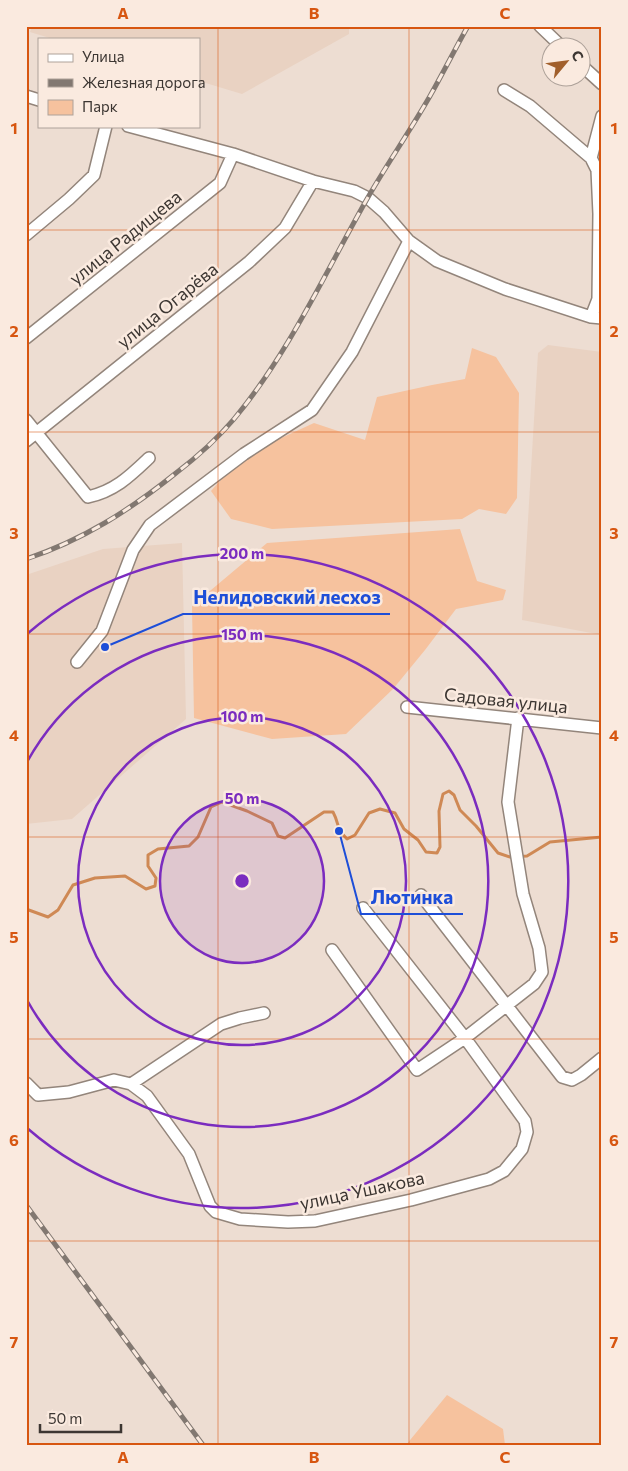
<svg xmlns="http://www.w3.org/2000/svg" width="628" height="1471" viewBox="0 0 628 1471" font-family="Commissioner,sans-serif">
<style>
.built{fill:#e9d2c2}
.green{fill:#f6c29e}
.lines{fill:none;stroke-linecap:round;stroke-linejoin:round}
.stream{stroke:#cf8955;stroke-width:3}
.street-casing{stroke:#93857b;stroke-width:14}
.street{stroke:#fff;stroke-width:11}
.rail-casing{stroke:#827871;stroke-width:5}
.rail{stroke:#faeadf;stroke-width:3;stroke-dasharray:9;stroke-linecap:butt}
.grid{fill:none;stroke:#d75610;stroke-width:1;stroke-opacity:0.55}
.ring{fill:none;stroke:#7b2cbf;stroke-width:2.5}
.labels{text-anchor:middle;dominant-baseline:central;stroke-width:5;stroke-linejoin:round;paint-order:stroke}
.street-label{font-size:18px;fill:#3c3632;stroke:#faeadf}
.centre{fill:#7b2cbf;stroke:#faeadf;stroke-width:2.5}
.ring-label{font-size:15px;text-anchor:middle;font-weight:bold;fill:#7b2cbf;stroke:#faeadf;stroke-width:5;stroke-linejoin:round;paint-order:stroke}
.leader{fill:none;stroke:#1d4ed8;stroke-width:2}
.callout-dot{fill:#1d4ed8;stroke:#faeadf;stroke-width:2}
.callout-label{font-size:19px;text-anchor:middle;font-weight:bold;fill:#1d4ed8;stroke:#faeadf;stroke-width:5;stroke-linejoin:round;paint-order:stroke}
.neatline{fill:none;stroke:#d75610;stroke-width:2}
.grid-label{font-size:16px;text-anchor:middle;font-weight:bold;fill:#d75610}
</style>
<rect width="100%" height="100%" fill="#edddd2"/>
<path class="built" d="M 32,26 L 349,26 L 349,34 L 242,94 L 199,81 L 199,39 L 53,39 L 30,32 Z
M 548,345 L 602,352 L 602,635 L 522,620 L 538,353 Z
M 182,543 L 186,719 L 72,819 L 26,824 L 26,575 L 103,549 Z"/>
<path class="green" d="M 472,348 L 496,357 L 519,393 L 517,498 L 506,514 L 479,509 L 462,519 L 272,529 L 231,519 L 211,491 L 225,475 L 268,444 L 314,423 L 365,440 L 377,397 L 432,385 L 465,379 Z
M 460,529 L 477,581 L 506,590 L 503,600 L 456,609 L 425,650 L 393,689 L 346,734 L 272,739 L 194,718 L 192,606 L 267,543 Z
M 447,1395 L 503,1429 L 505,1445 L 406,1445 Z"/>
<g class="lines">
<path class="stream" d="M 26,909 L 48,917 L 58,910 L 73,885 L 95,878 L 125,876 L 146,889 L 155,886 L 156,878 L 148,866 L 148,855 L 158,849 L 189,846 L 198,837 L 211,807 L 222,802 L 247,811 L 272,823 L 278,836 L 285,838 L 324,812 L 333,812 C 340,825 335,827 347,839 L 355,835 L 369,813 L 380,809 L 395,813 L 404,829 L 418,840 L 426,852 L 437,853 L 440,847 L 439,811 L 443,794 L 449,791 L 454,795 L 460,810 L 476,826 L 498,853 L 510,857 L 527,856 L 550,842 L 602,837"/>
<defs>
<path id="street" d="M 540,26 L 563,48
M 580,64 L 602,84
M 504,90 L 530,106 L 591,158 L 597,170 L 599,214 L 598,299 L 591,317
M 26,96 L 39,100
M 128,126 L 233,154 L 313,181 L 354,191 L 368,198 L 384,212 L 409,241 L 437,261 L 505,289 L 591,317 L 602,318
M 591,158 L 602,116
M 26,235 L 69,199 L 94,175 L 106,126
M 26,338 L 220,183 L 233,154
M 26,420 L 88,497 C 115,491 130,476 149,458
M 26,441 L 249,262 L 285,228 L 313,181
M 77,662 L 102,631 L 133,550 L 150,525 L 244,454 L 312,410 L 352,352 L 409,241
M 407,707 L 602,728
M 421,895 L 562,1077 L 572,1080 L 581,1075 L 602,1058
M 332,950 L 417,1070 L 465,1038 L 534,984 L 542,972 L 539,948 L 523,894 L 508,802 L 518,718
M 26,1083 L 38,1095 L 69,1092 L 114,1080 L 131,1084 L 147,1096 L 189,1154 L 210,1206 L 216,1212 L 240,1219 L 288,1222 L 315,1221 L 411,1200 L 489,1179 L 504,1171 L 522,1149 L 527,1132 L 525,1121 L 465,1038 L 363,908
M 131,1084 L 221,1024 L 240,1018 L 264,1013"/>
</defs>
<use href="#street" class="street-casing"/>
<use href="#street" class="street"/>
<defs>
<path id="rail" d="M 26,559 C 83,540 130,510 176,473 C 197,457 217,439 234,419 C 289,353 325,273 367,199 C 387,164 410,131 430,96 C 443,73 455,49 468,26
M 26,1205 L 203,1445"/>
</defs>
<use href="#rail" class="rail-casing"/>
<use href="#rail" class="rail"/>
</g>
<path class="grid" d="M 218,26 L 218,1445M 409,26 L 409,1445M 26,230 L 602,230M 26,432 L 602,432M 26,634 L 602,634M 26,837 L 602,837M 26,1039 L 602,1039M 26,1241 L 602,1241"/>
<circle cx="242" cy="881" r="82" fill="#7b2cbf" fill-opacity=".12"/>
<g class="ring">
<circle cx="242" cy="881" r="82"/>
<circle cx="242" cy="881" r="164"/>
<path d="M27 762A246 246 0 1 1 27 1000"/>
<path d="M27 634A327 327 0 1 1 27 1128"/>
</g>
<g class="labels">
<g class="street-label">
<text transform="translate(125 237) rotate(-39)">улица Радищева</text>
<text transform="translate(167 305) rotate(-39)">улица Огарёва</text>
<text transform="translate(506 700) rotate(6)">Садовая улица</text>
<text transform="translate(362 1190) rotate(-12)">улица Ушакова</text>
</g>
</g>
<circle cx="242" cy="881" r="8" class="centre"/>
<g class="ring-label">
<text x="242" y="559">200 m</text>
<text x="242" y="640">150 m</text>
<text x="242" y="722">100 m</text>
<text x="242" y="804">50 m</text>
</g>
<path class="leader" d="M105 647L183 614H390M339 831L361 914H463"/>
<g class="callout-dot">
<circle cx="105" cy="647" r="5"/>
<circle cx="339" cy="831" r="5"/>
</g>
<g class="callout-label">
<text x="287" y="604">Нелидовский лесхоз</text>
<text x="412" y="904">Лютинка</text>
</g>
<rect width="628" height="1471" fill="none" stroke="#faeadf" stroke-width="55"/>
<rect x="38" y="38" width="162" height="90" fill="#faeadf" stroke="#aea29a"/>
<rect x="48" y="54" width="25" height="8" fill="#ffffff" stroke="#aea29a"/>
<text x="82" y="62" font-size="15" fill="#3c3632">Улица</text>
<rect x="48" y="79" width="25" height="8" fill="#827871" stroke="#aea29a"/>
<text x="82" y="88" font-size="15" fill="#3c3632">Железная дорога</text>
<rect x="48" y="100" width="25" height="15" fill="#f6c29e" stroke="#aea29a"/>
<text x="82" y="112" font-size="15" fill="#3c3632">Парк</text>
<g transform="translate(566 62) rotate(61)"><circle r="24" fill="#faeadf" stroke="#aea29a"/>
<path d="M0-4L9 19L0 12L-9 19Z" fill="#a15f2b"/>
<text y="-8" font-size="14" font-weight="bold" text-anchor="middle" fill="#3c3632">С</text>
</g>
<path d="M40 1424v8h81v-8" fill="none" stroke="#3c3632" stroke-width="2.5"/>
<text x="48" y="1424" font-size="15" fill="#3c3632" stroke="#faeadf" stroke-width="4" paint-order="stroke">50 m</text>
<rect x="28" y="28" width="572" height="1416" class="neatline"/>
<g class="grid-label">
<text x="123" y="19">A</text>
<text x="314" y="19">B</text>
<text x="505" y="19">C</text>
<text x="14" y="134">1</text>
<text x="614" y="134">1</text>
<text x="14" y="337">2</text>
<text x="614" y="337">2</text>
<text x="14" y="539">3</text>
<text x="614" y="539">3</text>
<text x="14" y="741">4</text>
<text x="614" y="741">4</text>
<text x="14" y="943">5</text>
<text x="614" y="943">5</text>
<text x="14" y="1146">6</text>
<text x="614" y="1146">6</text>
<text x="14" y="1348">7</text>
<text x="614" y="1348">7</text>
<text x="123" y="1463">A</text>
<text x="314" y="1463">B</text>
<text x="505" y="1463">C</text>
</g>
</svg>
